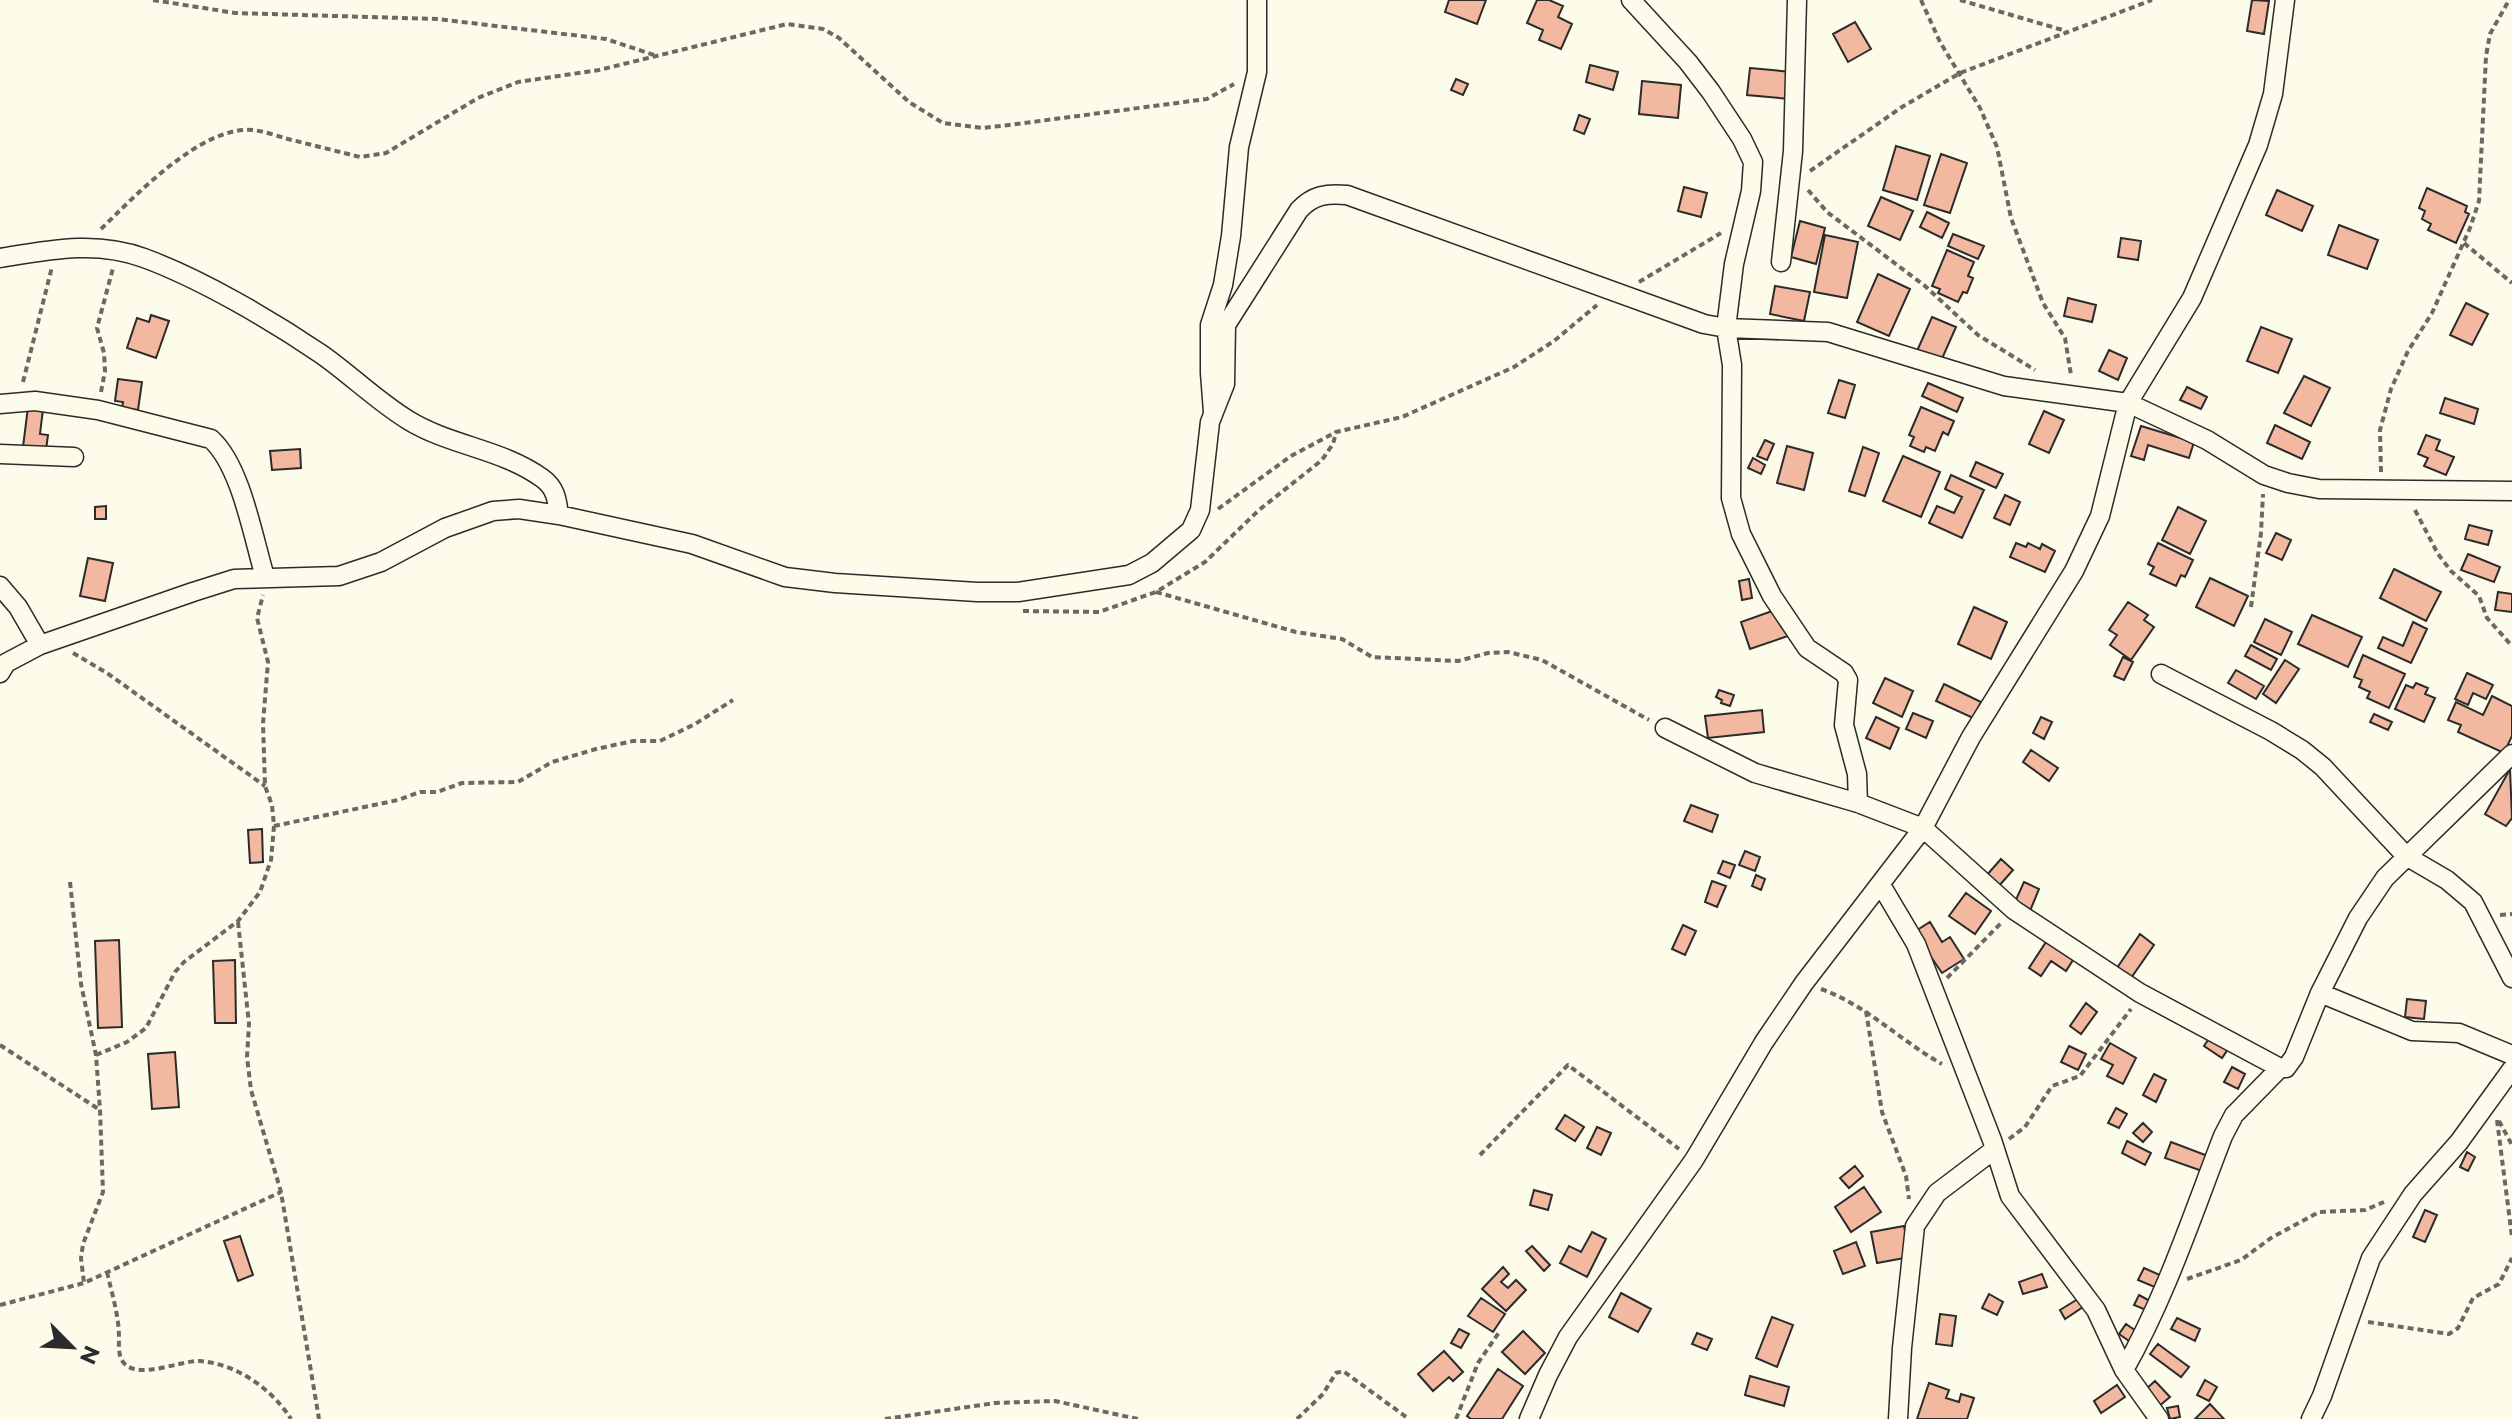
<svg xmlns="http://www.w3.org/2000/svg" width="2512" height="1419" viewBox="0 0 2512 1419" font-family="Montserrat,sans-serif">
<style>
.building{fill:#f2b8a0;stroke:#2b2b2b;stroke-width:2}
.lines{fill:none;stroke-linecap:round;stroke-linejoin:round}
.minor-casing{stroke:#2b2b2b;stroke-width:21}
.path{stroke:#6a6964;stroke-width:4;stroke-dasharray:6 4;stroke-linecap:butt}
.minor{stroke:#fdfbea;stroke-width:18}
</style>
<rect width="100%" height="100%" fill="#fdfbea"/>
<path class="building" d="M 1449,0 L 1486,0 L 1477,24 L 1445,12 Z
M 1537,0 L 1549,0 L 1563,6 L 1558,17 L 1572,24 L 1561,49 L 1539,40 L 1543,30 L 1527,23 Z
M 2252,0 L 2269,1 L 2264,34 L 2247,31 Z
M 1855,22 L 1871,49 L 1848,62 L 1833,34 Z
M 1590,65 L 1618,72 L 1613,90 L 1586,82 Z
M 1750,68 L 1792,72 L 1790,99 L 1747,95 Z
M 1456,79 L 1468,84 L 1463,95 L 1451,90 Z
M 1642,81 L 1681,85 L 1678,118 L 1639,114 Z
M 1579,115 L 1590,119 L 1584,134 L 1574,130 Z
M 1896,146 L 1930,156 L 1917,200 L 1883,190 Z
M 1941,154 L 1967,163 L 1950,213 L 1924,205 Z
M 1684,187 L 1707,193 L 1701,217 L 1678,211 Z
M 2427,188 L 2467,206 L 2465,212 L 2469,214 L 2456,243 L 2428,230 L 2431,224 L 2422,219 L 2425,211 L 2419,208 Z
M 2277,190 L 2313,206 L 2302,231 L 2266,215 Z
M 1881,197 L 1913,211 L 1900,240 L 1868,226 Z
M 1927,212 L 1949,223 L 1942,238 L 1920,227 Z
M 1800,221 L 1825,228 L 1816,264 L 1791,257 Z
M 2339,225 L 2378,240 L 2367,269 L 2328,255 Z
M 1953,234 L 1984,246 L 1978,259 L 1948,246 Z
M 1825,235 L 1858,242 L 1847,298 L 1814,292 Z
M 2121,238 L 2141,241 L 2138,260 L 2118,257 Z
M 1947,250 L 1974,262 L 1968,276 L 1973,278 L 1967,293 L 1963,292 L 1958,302 L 1938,293 L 1940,289 L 1932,286 Z
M 1878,274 L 1910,289 L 1889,336 L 1857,322 Z
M 1775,286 L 1810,292 L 1804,321 L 1770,314 Z
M 2068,298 L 2096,305 L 2092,322 L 2064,316 Z
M 2466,303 L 2488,314 L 2472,345 L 2450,335 Z
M 151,315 L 169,321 L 156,358 L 127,348 L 137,318 L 149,322 Z
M 1932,317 L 1956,327 L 1941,361 L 1917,351 Z
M 2261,327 L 2292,339 L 2278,373 L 2247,361 Z
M 2109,350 L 2127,358 L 2118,380 L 2099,371 Z
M 2304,376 L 2330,388 L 2311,426 L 2284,413 Z
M 118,379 L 142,382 L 138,410 L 122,408 L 123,402 L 115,401 Z
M 1839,380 L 1855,385 L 1845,418 L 1828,413 Z
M 1928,383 L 1963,398 L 1957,412 L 1922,396 Z
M 2187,387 L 2207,397 L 2201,409 L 2180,400 Z
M 2445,398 L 2478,409 L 2474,424 L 2440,413 Z
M 28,407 L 43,409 L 40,434 L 48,435 L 46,450 L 23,447 Z
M 1921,407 L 1954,421 L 1948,435 L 1943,432 L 1935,451 L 1926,447 L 1924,452 L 1910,446 L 1914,437 L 1909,435 Z
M 2044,411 L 2064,420 L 2049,453 L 2029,444 Z
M 2275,425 L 2310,442 L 2302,459 L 2267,443 Z
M 2141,426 L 2194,442 L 2189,458 L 2148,445 L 2144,460 L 2131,456 Z
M 2426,435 L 2440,440 L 2436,450 L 2454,457 L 2446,475 L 2424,466 L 2428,458 L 2418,454 Z
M 1765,440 L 1774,444 L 1767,460 L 1757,456 Z
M 1787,446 L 1813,453 L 1804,490 L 1777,483 Z
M 1863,447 L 1879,453 L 1865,496 L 1849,491 Z
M 300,449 L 301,468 L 272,470 L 270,451 Z
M 1903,456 L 1940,472 L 1921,517 L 1883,501 Z
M 1753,458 L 1765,465 L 1761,474 L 1748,468 Z
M 1976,462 L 2003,474 L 1996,488 L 1970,476 Z
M 1951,475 L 1984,490 L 1962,538 L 1929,523 L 1937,506 L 1954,513 L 1962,497 L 1945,489 Z
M 2005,495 L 2020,502 L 2010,525 L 1994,518 Z
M 106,506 L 106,519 L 95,519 L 95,507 Z
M 2178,507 L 2206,521 L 2190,554 L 2162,540 Z
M 2469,525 L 2492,531 L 2488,545 L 2465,539 Z
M 2276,533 L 2291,540 L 2282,560 L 2266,553 Z
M 2016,543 L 2026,547 L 2028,543 L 2040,549 L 2042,544 L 2055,551 L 2045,572 L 2010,557 Z
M 2158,543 L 2193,560 L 2185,577 L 2181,575 L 2176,586 L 2150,574 L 2154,567 L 2148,564 Z
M 2468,554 L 2500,567 L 2494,582 L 2461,570 Z
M 88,558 L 113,563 L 105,601 L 80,596 Z
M 2394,569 L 2441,592 L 2426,621 L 2380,598 Z
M 2210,578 L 2248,596 L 2234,626 L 2196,607 Z
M 1749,579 L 1752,598 L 1742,600 L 1739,581 Z
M 2498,592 L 2512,594 L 2512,612 L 2495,610 Z
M 2128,602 L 2148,615 L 2144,620 L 2154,627 L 2131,660 L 2110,645 L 2117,635 L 2109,630 Z
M 1974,607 L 2007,622 L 1991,659 L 1958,644 Z
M 1775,610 L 1782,619 L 1788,636 L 1750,649 L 1741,622 Z
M 2312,615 L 2362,637 L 2348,667 L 2298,644 Z
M 2265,619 L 2292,632 L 2281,655 L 2254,642 Z
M 2413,622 L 2427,629 L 2411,663 L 2378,648 L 2383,637 L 2403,646 Z
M 2251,645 L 2277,659 L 2271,670 L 2245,656 Z
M 2363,655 L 2405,674 L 2389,708 L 2367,698 L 2370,692 L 2359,687 L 2362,680 L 2354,677 Z
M 2123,657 L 2133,662 L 2124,680 L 2114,676 Z
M 2285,660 L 2299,669 L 2276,703 L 2263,694 Z
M 2236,670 L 2264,686 L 2256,699 L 2228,683 Z
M 2467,673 L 2493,685 L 2486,699 L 2473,693 L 2468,705 L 2455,699 Z
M 1885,678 L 1913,691 L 1902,717 L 1873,703 Z
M 2416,683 L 2428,688 L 2425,694 L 2435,698 L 2424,722 L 2395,709 L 2406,685 L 2413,688 Z
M 1944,684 L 1981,702 L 1973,718 L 1936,701 Z
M 1719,690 L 1734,695 L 1730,706 L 1721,703 L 1722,700 L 1716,697 Z
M 2492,696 L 2512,706 L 2512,736 L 2504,753 L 2458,732 L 2461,725 L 2448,720 L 2456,702 L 2483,715 Z
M 1762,710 L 1764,732 L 1708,738 L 1705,716 Z
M 1913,713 L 1933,721 L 1926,738 L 1906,729 Z
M 2374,714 L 2392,722 L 2388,730 L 2370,722 Z
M 1876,717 L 1899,728 L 1890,749 L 1866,738 Z
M 2041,717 L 2052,722 L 2044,739 L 2033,733 Z
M 2031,750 L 2058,768 L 2049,781 L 2023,762 Z
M 2510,769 L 2512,818 L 2506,826 L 2485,814 Z
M 1691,805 L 1718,815 L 1712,832 L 1684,821 Z
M 262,829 L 263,862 L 250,863 L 248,830 Z
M 1745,851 L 1760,857 L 1755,871 L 1739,865 Z
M 2001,859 L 2013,870 L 1998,887 L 1986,876 Z
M 1723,861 L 1735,865 L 1730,878 L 1718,873 Z
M 1756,875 L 1765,879 L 1761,890 L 1752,886 Z
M 1712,881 L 1726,886 L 1717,907 L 1705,902 Z
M 2024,882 L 2039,889 L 2030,911 L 2014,904 Z
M 1966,893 L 1991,911 L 1975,934 L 1949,916 Z
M 1930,922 L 1942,942 L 1950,937 L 1964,959 L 1942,973 L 1914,932 Z
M 1683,925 L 1696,931 L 1685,955 L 1672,949 Z
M 2140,934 L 2154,945 L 2131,978 L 2117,968 Z
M 119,940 L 122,1027 L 98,1028 L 95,941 Z
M 2046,942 L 2073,960 L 2066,971 L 2051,961 L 2041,976 L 2029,968 Z
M 235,960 L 236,1023 L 215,1023 L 213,961 Z
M 2407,999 L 2426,1001 L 2424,1019 L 2405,1017 Z
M 2086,1003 L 2097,1012 L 2081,1034 L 2070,1026 Z
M 2212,1034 L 2230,1046 L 2222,1058 L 2204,1046 Z
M 2110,1043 L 2136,1058 L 2123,1084 L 2107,1076 L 2113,1065 L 2101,1059 Z
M 2069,1046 L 2086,1054 L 2078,1070 L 2061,1062 Z
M 175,1052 L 179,1107 L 152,1109 L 148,1054 Z
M 2232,1067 L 2245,1074 L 2238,1089 L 2224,1082 Z
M 2154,1074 L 2166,1080 L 2156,1102 L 2143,1095 Z
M 2116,1108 L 2127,1114 L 2119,1128 L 2108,1123 Z
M 1565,1115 L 1584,1127 L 1575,1141 L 1556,1129 Z
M 2143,1123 L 2152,1132 L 2143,1142 L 2133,1133 Z
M 1597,1127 L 1611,1133 L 1601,1155 L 1587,1148 Z
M 2127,1141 L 2151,1153 L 2145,1165 L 2122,1153 Z
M 2171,1142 L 2208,1156 L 2202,1171 L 2165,1158 Z
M 2467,1152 L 2475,1157 L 2468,1171 L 2460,1167 Z
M 1855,1166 L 1863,1176 L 1849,1188 L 1840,1178 Z
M 1864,1187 L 1881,1212 L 1851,1232 L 1835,1207 Z
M 1534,1190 L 1552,1195 L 1548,1210 L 1530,1205 Z
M 2425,1210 L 2437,1215 L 2425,1242 L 2413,1237 Z
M 1904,1226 L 1910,1257 L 1877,1263 L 1871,1232 Z
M 1592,1232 L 1606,1239 L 1587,1277 L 1560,1263 L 1569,1246 L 1581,1252 Z
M 240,1236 L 253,1275 L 238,1281 L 224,1241 Z
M 1856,1242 L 1865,1266 L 1843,1274 L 1834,1251 Z
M 1532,1246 L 1550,1265 L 1544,1271 L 1526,1251 Z
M 1503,1267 L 1509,1274 L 1501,1282 L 1508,1288 L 1516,1280 L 1526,1290 L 1506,1311 L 1482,1289 Z
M 2144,1268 L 2162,1276 L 2157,1288 L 2138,1280 Z
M 2042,1274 L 2047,1287 L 2023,1294 L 2019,1282 Z
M 1621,1293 L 1651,1309 L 1638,1332 L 1609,1317 Z
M 1989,1294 L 2003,1302 L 1997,1315 L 1982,1308 Z
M 2139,1295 L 2150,1301 L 2146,1310 L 2134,1305 Z
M 2081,1297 L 2086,1305 L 2065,1319 L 2060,1310 Z
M 1481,1298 L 1505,1314 L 1493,1332 L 1468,1316 Z
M 1940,1314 L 1956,1316 L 1952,1346 L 1936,1344 Z
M 1772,1317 L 1793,1325 L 1777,1367 L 1756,1358 Z
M 2177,1318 L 2200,1329 L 2195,1341 L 2171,1329 Z
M 2126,1324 L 2139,1333 L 2132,1343 L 2119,1334 Z
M 1459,1329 L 1469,1334 L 1461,1348 L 1451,1343 Z
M 1523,1331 L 1545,1353 L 1525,1374 L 1502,1352 Z
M 1697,1333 L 1712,1339 L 1707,1350 L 1692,1344 Z
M 2158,1344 L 2189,1367 L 2181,1377 L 2150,1354 Z
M 1444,1351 L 1463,1372 L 1453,1381 L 1449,1377 L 1433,1391 L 1418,1374 Z
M 1498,1369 L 1523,1386 L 1502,1419 L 1471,1419 L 1467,1416 Z
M 1750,1376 L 1789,1387 L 1784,1406 L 1745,1395 Z
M 2205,1380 L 2217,1387 L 2209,1401 L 2197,1395 Z
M 2155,1381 L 2170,1397 L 2158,1407 L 2144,1391 Z
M 1929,1383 L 1949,1390 L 1946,1398 L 1959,1402 L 1961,1394 L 1974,1398 L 1967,1419 L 1917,1419 Z
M 2117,1385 L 2125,1397 L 2101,1413 L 2094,1401 Z
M 2210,1404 L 2224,1419 L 2195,1419 Z
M 2178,1406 L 2180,1417 L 2170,1419 L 2167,1408 Z"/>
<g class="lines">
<defs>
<path id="minor" d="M 1631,0 L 1688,62 L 1711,92 L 1742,139 L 1753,162 L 1751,191 L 1734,264 L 1726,328 L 1732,365 L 1731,498 L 1741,534 L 1772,596 L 1807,648 L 1844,673 L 1848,680 L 1844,725 L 1857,774 L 1858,803
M 0,258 C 49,250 96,240 144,258 C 201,279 271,320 321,354 C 351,375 377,401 408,420 C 450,446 502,449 542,478 C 556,488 557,500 559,515
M 1781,262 L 1793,151 L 1797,0
M 0,404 L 35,401 L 98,410 L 211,439 C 241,466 253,537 265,577
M 1213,412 L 1210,373 L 1210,325 L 1223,285 L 1231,236 L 1239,147 L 1257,72 L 1257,0
M 0,454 L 74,457
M 0,586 L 18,607 L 40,645
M 0,673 L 6,663 L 40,645 L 193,592 L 234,579 L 339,576 L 381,562 L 445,528 L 493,511 L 519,509 L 559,515 L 692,544 L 785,577 L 835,583 L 977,592 L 1018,592 L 1129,575 L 1152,563 L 1191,530 L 1200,510 L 1210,422 L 1225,384 L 1226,325 L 1299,210 C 1313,195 1327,193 1347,195 L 1704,324 L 1726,328 L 1828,332 L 2004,386 L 2128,403 L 2207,440 L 2264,475 L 2288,483 L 2319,489 L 2512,491
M 2161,674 L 2271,731 L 2302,750 L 2323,767 L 2406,856 L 2447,880 L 2473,902 L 2512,978
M 1665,728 L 1755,773 L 1858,803 L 1923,828 L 2014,910 L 2140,993 L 2280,1068 L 2286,1068 L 2294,1057 L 2320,993 L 2358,918 L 2385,878 L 2512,754
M 1881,885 L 1916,944 L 1992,1140 L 2010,1196 L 2096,1310 L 2124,1370 L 2159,1419
M 2320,993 L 2412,1031 L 2459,1033 L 2512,1055
M 2124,1370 C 2166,1296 2192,1216 2223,1136 L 2234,1115 L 2280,1068
M 1529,1419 L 1548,1375 L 1568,1337 L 1694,1160 L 1764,1042 L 1804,983 L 1923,828 L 1971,737 L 2074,571 L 2100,516 L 2128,403 L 2192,298 L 2258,145 L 2273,94 L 2285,0
M 1898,1419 L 1902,1348 L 1915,1226 L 1937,1193 L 1995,1149
M 2311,1419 L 2322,1396 L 2371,1258 L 2413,1194 L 2459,1142 L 2512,1069"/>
</defs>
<use href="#minor" class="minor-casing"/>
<path class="path" d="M 153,0 L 235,13 L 437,19 L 606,39 L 654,55
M 1921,0 L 1940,42 L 1980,108 L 1997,147 L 2011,218 L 2043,303 L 2065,338 L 2071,375
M 1960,0 L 2066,31
M 1810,171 L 1902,107 L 1960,73 L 2152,0
M 1808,190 L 1827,212 L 1925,286 L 1978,335 L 2035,370
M 101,229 C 135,196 201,126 252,130 C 264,131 277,136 288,139 C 312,145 336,151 360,157 L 386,153 L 478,98 L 518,82 L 599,70 L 787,24 L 823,29 L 839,38 L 909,102 L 943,123 L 982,128 L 1009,125 L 1207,99 L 1234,84
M 2464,243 L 2512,283
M 1639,282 L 1721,233
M 23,382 L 52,267
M 101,392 L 105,371 L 104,353 L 97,328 L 113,268
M 2381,472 L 2380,430 L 2391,389 L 2408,351 L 2432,313 L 2470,228 L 2479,201 L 2486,56 L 2490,34 L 2509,0
M 1218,509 L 1291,456 L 1336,432 L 1402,417 L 1514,367 L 1554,341 L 1597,305
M 2415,510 L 2438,554 L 2451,571 L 2479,596 L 2487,618 L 2512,646
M 1156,592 L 1296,632 L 1342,639 L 1372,657 L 1458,661 L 1488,653 L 1508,652 L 1542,660 L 1649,720
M 2251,607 L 2261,533 L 2263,494
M 1023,611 L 1099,612 L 1156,592 L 1205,562 L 1259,510 L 1322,460 L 1333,444 L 1336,432
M 73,653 L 107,673 L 265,786
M 274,826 L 398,800 L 420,792 L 437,792 L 462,783 L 518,782 L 552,762 L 596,749 L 633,741 L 660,741 L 695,724 L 733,700
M 70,882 L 81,984 L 96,1055 L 100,1110 L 103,1192 L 83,1244 L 81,1258 L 84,1283
M 2500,915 L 2512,914
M 238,922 L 249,1024 L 247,1057 L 251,1090 L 281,1192 L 319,1419
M 1947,978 L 2003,921
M 1821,989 C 1868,1006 1899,1040 1942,1064
M 1866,1011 L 1882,1112 L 1906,1176 L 1909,1199
M 0,1045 L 100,1110
M 96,1055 L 127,1042 L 146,1028 L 175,972 L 184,962 L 238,921 L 260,892 L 271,860 L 274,826 L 272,805 L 265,786 L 263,723 L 268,662 L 257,618 L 263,595
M 2497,1120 L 2512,1237
M 2499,1121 L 2512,1145
M 2009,1139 L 2025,1127 L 2052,1086 L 2080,1076 L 2131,1009
M 1480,1155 L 1568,1065 L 1679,1149
M 107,1272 C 112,1294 119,1316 119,1338 C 119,1346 118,1355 123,1362 C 137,1381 181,1360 200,1361 C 237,1364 272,1389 291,1419
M 2187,1279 L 2241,1260 L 2271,1238 L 2319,1212 L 2365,1210 L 2384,1202
M 0,1305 L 84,1283 L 281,1192
M 2368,1322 L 2449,1334 L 2458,1328 L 2473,1298 L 2499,1284 L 2512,1258
M 885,1419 L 995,1403 L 1055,1401 L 1138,1419
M 1297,1419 L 1323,1394 L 1336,1373 L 1343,1371 L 1409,1419
M 1456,1419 L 1478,1363 L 1500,1331"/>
<use href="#minor" class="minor"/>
</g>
<g transform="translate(72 1347) rotate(114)" stroke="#fdfbea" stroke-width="6" paint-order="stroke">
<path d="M0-6L14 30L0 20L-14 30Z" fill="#2b2b2b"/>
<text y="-12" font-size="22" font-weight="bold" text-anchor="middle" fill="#2b2b2b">N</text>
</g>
</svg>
